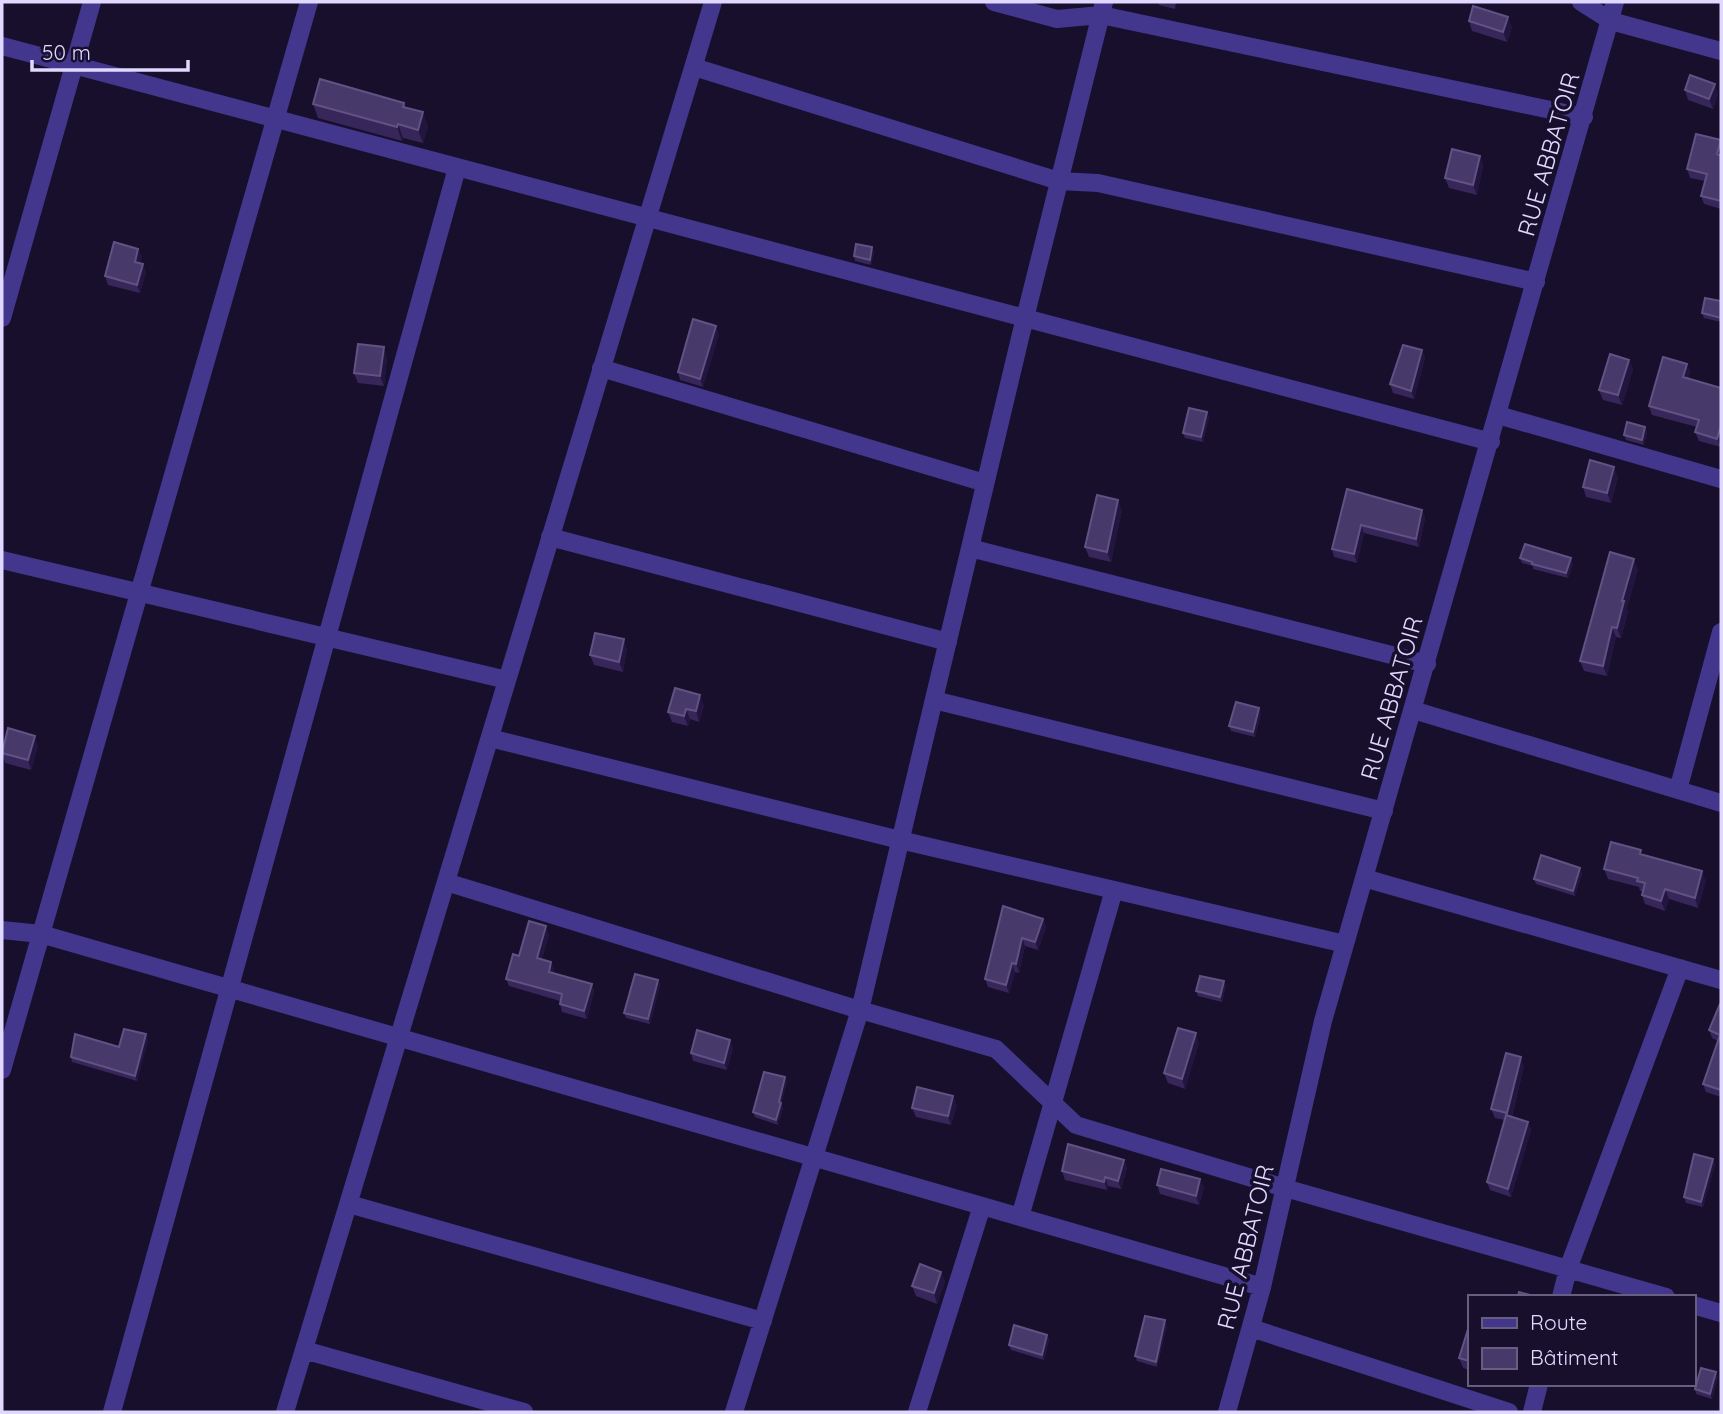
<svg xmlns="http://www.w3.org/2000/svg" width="1723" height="1414" viewBox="0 0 1723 1414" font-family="Quicksand,sans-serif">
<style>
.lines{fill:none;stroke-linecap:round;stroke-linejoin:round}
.minor{stroke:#43378d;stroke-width:18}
.wall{fill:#362659}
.shaded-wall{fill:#22153f}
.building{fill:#48396b;stroke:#605282;stroke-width:2}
.labels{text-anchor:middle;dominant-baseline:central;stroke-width:7;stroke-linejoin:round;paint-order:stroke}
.street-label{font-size:24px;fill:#e1d8ff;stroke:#170f2b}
</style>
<rect width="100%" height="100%" fill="#170f2b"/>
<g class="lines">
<path class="minor" d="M 994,2 L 1057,19 L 1101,15 L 1584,117
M 1581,2 L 1611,21 L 1721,51
M 2,46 L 1491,442
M 694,67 L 1059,181 L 1098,183 L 1536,282
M 2,318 L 92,2
M 601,368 L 985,483
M 1498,415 L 1721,479
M 550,537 L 948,642
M 970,548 L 1427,664
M 2,560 L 507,680
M 934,700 L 1384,811
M 1413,710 L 1721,803
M 490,738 L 900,840 L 1345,944
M 1678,790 L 1721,632
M 1364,878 L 1721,980
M 446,882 L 860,1010 L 996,1049 L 1076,1125 L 1285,1188 L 1666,1297
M 2,930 L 41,934 L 1262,1287
M 2,1070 L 309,2
M 349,1204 L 763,1321
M 1020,1217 L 1114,890
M 1561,1297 L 1568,1269 L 1680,968
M 1693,1305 L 1721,1313
M 1251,1328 L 1509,1412
M 304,1350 L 524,1412
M 112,1412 L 457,168
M 285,1412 L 713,2
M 734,1412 L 860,1010 L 1020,338 L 1104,2
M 917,1412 L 982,1206
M 1227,1412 L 1262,1287 L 1323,1021 L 1615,2
M 1532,1412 L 1539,1384"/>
</g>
<path class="wall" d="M 1158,2 L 1176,2 L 1175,9 L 1159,5 Z
M 1469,21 L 1512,27 L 1507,42 L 1472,31 Z
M 1685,90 L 1718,94 L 1713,109 L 1688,100 Z
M 404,103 L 406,107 L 428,126 L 423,143 L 403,138 L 402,141 L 318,118 L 313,104 Z
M 1721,141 L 1721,209 L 1704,204 L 1701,196 L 1705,181 L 1690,178 L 1687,169 Z
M 1480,156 L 1483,166 L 1477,195 L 1449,188 L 1445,178 Z
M 872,247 L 874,252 L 871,265 L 855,261 L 854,256 Z
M 138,249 L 142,257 L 140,263 L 146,272 L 140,293 L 108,285 L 105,276 Z
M 1721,301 L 1721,322 L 1704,318 L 1702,313 Z
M 719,334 L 703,387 L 680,380 L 678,372 Z
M 1422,350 L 1425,358 L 1414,399 L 1393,393 L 1390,384 Z
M 387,358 L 384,386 L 358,383 L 354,373 Z
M 1629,360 L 1633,370 L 1622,405 L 1603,400 L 1599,390 Z
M 1687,364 L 1690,372 L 1688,378 L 1721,388 L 1721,447 L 1699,441 L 1695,432 L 1697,427 L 1652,415 L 1649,406 Z
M 1207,412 L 1209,417 L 1203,442 L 1185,438 L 1183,433 Z
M 1645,427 L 1647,432 L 1644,445 L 1626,440 L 1624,435 Z
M 1618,477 L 1611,503 L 1586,497 L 1583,487 Z
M 1347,489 L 1422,510 L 1425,518 L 1419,547 L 1364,533 L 1357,563 L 1334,557 L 1332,549 Z
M 1122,510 L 1111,562 L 1089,557 L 1085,547 Z
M 1520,558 L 1573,563 L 1568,578 L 1533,569 L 1533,566 L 1522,563 Z
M 1638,569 L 1627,608 L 1628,612 L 1621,638 L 1616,637 L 1607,676 L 1584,671 L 1580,661 Z
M 627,649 L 623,672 L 594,665 L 590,655 Z
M 704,705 L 699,722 L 690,719 L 688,726 L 672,722 L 668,712 Z
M 1261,713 L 1255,737 L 1231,731 L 1229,726 Z
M 38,746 L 31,770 L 5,763 L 2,753 L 2,751 Z
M 1643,855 L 1706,881 L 1698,908 L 1669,899 L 1665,911 L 1645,904 L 1642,895 L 1643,891 L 1640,891 L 1639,887 L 1608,879 L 1604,869 Z
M 1582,873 L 1575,896 L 1536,884 L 1534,879 Z
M 1003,906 L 1043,919 L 1046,927 L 1038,950 L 1025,946 L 1019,973 L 1015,972 L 1009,993 L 988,987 L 985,979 Z
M 549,934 L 542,959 L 551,962 L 554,969 L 553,973 L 592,984 L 594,991 L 587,1019 L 562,1012 L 560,1004 L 560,1001 L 509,986 L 506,979 L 519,956 Z
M 658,980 L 660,985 L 650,1024 L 626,1018 L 624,1013 Z
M 1226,986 L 1222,1002 L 1198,996 L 1196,991 Z
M 1721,1004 L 1721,1097 L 1706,1092 L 1703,1084 L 1718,1041 L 1712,1038 L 1709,1030 Z
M 148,1040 L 137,1081 L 72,1062 L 71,1057 Z
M 1199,1043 L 1185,1089 L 1168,1083 L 1164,1073 Z
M 733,1048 L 727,1070 L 693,1061 L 691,1053 Z
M 1524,1066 L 1512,1116 L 1528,1122 L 1531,1130 L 1511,1197 L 1490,1190 L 1487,1182 L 1505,1120 L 1495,1118 L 1491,1109 Z
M 787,1082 L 781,1104 L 783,1108 L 778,1125 L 755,1117 L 753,1112 Z
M 957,1105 L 951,1125 L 916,1117 L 912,1108 Z
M 1124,1160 L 1127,1168 L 1121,1189 L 1108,1186 L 1107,1190 L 1065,1180 L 1062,1171 Z
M 1715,1164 L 1703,1207 L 1686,1203 L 1684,1197 Z
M 1200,1179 L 1204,1188 L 1199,1205 L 1160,1194 L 1157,1185 Z
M 941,1272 L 945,1282 L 937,1304 L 916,1296 L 912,1286 Z
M 1167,1325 L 1157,1367 L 1137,1361 L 1135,1356 Z
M 1469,1326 L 1469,1370 L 1463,1368 L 1459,1358 Z
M 1047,1335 L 1049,1340 L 1044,1360 L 1011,1350 L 1009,1345 Z
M 1718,1377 L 1712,1399 L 1696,1394 L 1695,1389 Z"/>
<path class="shaded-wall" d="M 1508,17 L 1512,27 L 1507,42 L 1503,32 Z
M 1715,84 L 1718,94 L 1713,109 L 1709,99 Z
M 423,112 L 428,126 L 423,143 L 418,130 Z
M 398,124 L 403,138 L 402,141 L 397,127 Z
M 1721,140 L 1721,160 L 1717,154 Z
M 1480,156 L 1483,166 L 1477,195 L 1473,185 Z
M 872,247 L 874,252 L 871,265 L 870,260 Z
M 138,249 L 142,257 L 138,270 L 135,262 Z
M 143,264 L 146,272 L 140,293 L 137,285 Z
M 716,326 L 719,334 L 703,387 L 700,379 Z
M 384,347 L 387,358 L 384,386 L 380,376 Z
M 1422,350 L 1425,358 L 1414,399 L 1411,391 Z
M 1629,360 L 1633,370 L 1622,405 L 1618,395 Z
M 1687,364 L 1690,372 L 1686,386 L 1683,377 Z
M 1207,412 L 1209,417 L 1203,442 L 1201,437 Z
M 1721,425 L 1721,447 L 1717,439 Z
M 1645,427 L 1647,432 L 1644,445 L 1642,440 Z
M 1614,467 L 1618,477 L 1611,503 L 1607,493 Z
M 1118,500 L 1122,510 L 1111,562 L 1107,552 Z
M 1422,510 L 1425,518 L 1419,547 L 1416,539 Z
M 1361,525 L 1364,533 L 1357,563 L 1354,554 Z
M 1571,558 L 1573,563 L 1568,578 L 1566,573 Z
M 1634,559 L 1638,569 L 1627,608 L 1628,612 L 1621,638 L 1617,628 L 1622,601 Z
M 1612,627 L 1616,637 L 1607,676 L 1603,666 Z
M 624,639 L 627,649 L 623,672 L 619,662 Z
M 700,695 L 704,705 L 699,722 L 696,711 Z
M 1259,708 L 1261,713 L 1255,737 L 1253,732 Z
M 686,709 L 690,719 L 688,726 L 684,716 Z
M 35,736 L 38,746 L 31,770 L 28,760 Z
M 1580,868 L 1582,873 L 1575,896 L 1573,891 Z
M 1702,871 L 1706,881 L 1698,908 L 1695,898 Z
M 1665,889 L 1669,899 L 1665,911 L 1661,901 Z
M 1043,919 L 1046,927 L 1038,950 L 1035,942 Z
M 546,926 L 549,934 L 540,965 L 537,958 Z
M 1022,938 L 1025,946 L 1019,973 L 1016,964 Z
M 551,962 L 554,969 L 551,979 L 549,972 Z
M 1012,963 L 1015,972 L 1009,993 L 1006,985 Z
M 658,980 L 660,985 L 650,1024 L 648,1019 Z
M 1224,981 L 1226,986 L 1222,1002 L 1220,997 Z
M 592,984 L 594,991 L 587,1019 L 584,1011 Z
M 1196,1033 L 1199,1043 L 1185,1089 L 1182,1079 Z
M 146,1034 L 148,1040 L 137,1081 L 135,1076 Z
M 730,1040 L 733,1048 L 727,1070 L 724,1063 Z
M 1521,1057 L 1524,1066 L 1510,1122 L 1507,1113 Z
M 785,1077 L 787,1082 L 781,1104 L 783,1108 L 778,1125 L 776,1120 Z
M 953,1096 L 957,1105 L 951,1125 L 948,1116 Z
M 1528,1122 L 1531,1130 L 1511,1197 L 1508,1189 Z
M 1713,1159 L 1715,1164 L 1703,1207 L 1701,1202 Z
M 1124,1160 L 1127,1168 L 1121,1189 L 1118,1181 Z
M 1105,1177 L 1108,1186 L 1107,1190 L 1104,1182 Z
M 1200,1179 L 1204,1188 L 1199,1205 L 1196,1196 Z
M 941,1272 L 945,1282 L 937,1304 L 934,1293 Z
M 1165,1320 L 1167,1325 L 1157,1367 L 1156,1362 Z
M 1047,1335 L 1049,1340 L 1044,1360 L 1042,1355 Z
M 1716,1372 L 1718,1377 L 1712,1399 L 1710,1394 Z"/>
<path class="building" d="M 1473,6 L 1508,17 L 1503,32 L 1469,21 Z
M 1690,75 L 1715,84 L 1709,99 L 1685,90 Z
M 320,79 L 404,103 L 403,107 L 423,112 L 418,130 L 398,124 L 397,127 L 313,104 Z
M 1696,134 L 1721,140 L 1717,154 L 1721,156 L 1721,201 L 1701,196 L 1707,174 L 1687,169 Z
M 1452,149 L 1480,156 L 1473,185 L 1445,178 Z
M 114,242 L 138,249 L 135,262 L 143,264 L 137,285 L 105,276 Z
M 856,244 L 872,247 L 870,260 L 854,256 Z
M 1705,298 L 1721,301 L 1721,318 L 1702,313 Z
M 693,319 L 716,326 L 700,379 L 678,372 Z
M 358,344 L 384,347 L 380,376 L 354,373 Z
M 1403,345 L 1422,350 L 1411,391 L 1390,384 Z
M 1610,354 L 1629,360 L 1618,395 L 1599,390 Z
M 1663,357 L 1687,364 L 1683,377 L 1721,388 L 1721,425 L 1717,439 L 1695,432 L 1699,420 L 1649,406 Z
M 1189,408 L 1207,412 L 1201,437 L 1183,433 Z
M 1627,422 L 1645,427 L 1642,440 L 1624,435 Z
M 1590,460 L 1614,467 L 1607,493 L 1583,487 Z
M 1347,489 L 1422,510 L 1416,539 L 1361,525 L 1354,554 L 1332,549 Z
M 1097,495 L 1118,500 L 1107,552 L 1085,547 Z
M 1525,544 L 1571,558 L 1566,573 L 1532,564 L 1532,562 L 1520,558 Z
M 1610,552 L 1634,559 L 1622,601 L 1624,601 L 1617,628 L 1612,627 L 1603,666 L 1580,661 Z
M 595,633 L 624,639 L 619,662 L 590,655 Z
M 675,688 L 700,695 L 696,711 L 686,709 L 684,716 L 668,712 Z
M 1236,702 L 1259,708 L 1253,732 L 1229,726 Z
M 8,728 L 35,736 L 28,760 L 2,753 Z
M 1611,842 L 1641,850 L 1640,854 L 1702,871 L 1695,898 L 1665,889 L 1661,901 L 1642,895 L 1645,883 L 1637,881 L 1638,878 L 1604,869 Z
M 1541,855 L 1580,868 L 1573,891 L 1534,879 Z
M 1003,906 L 1043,919 L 1035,942 L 1022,938 L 1016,964 L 1012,963 L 1006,985 L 985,979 Z
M 529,921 L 546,926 L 537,958 L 551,962 L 549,972 L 592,984 L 584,1011 L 560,1004 L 562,994 L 506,979 L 513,954 L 519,956 Z
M 635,974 L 658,980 L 648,1019 L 624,1013 Z
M 1200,976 L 1224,981 L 1220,997 L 1196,991 Z
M 1720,1004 L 1721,1004 L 1721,1090 L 1703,1084 L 1720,1035 L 1709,1030 Z
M 1178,1028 L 1196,1033 L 1182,1079 L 1164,1073 Z
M 124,1029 L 146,1034 L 135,1076 L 71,1057 L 75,1034 L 119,1047 Z
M 697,1030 L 730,1040 L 724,1063 L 691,1053 Z
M 1506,1053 L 1521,1057 L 1507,1113 L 1491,1109 Z
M 764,1072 L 785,1077 L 779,1102 L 781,1103 L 776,1120 L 753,1112 Z
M 917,1087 L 953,1096 L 948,1116 L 912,1108 Z
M 1506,1115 L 1528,1122 L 1508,1189 L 1487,1182 Z
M 1068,1144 L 1124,1160 L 1118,1181 L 1105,1177 L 1104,1182 L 1062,1171 Z
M 1694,1154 L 1713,1159 L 1701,1202 L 1684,1197 Z
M 1161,1169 L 1200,1179 L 1196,1196 L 1157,1185 Z
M 920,1264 L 941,1272 L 934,1293 L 912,1286 Z
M 1519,1292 L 1537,1297 L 1518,1297 Z
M 1145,1316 L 1165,1320 L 1156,1362 L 1135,1356 Z
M 1014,1325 L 1047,1335 L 1042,1355 L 1009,1345 Z
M 1469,1326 L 1469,1361 L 1459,1358 Z
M 1701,1368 L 1716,1372 L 1710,1394 L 1695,1389 Z"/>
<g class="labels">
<g class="street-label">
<text transform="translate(1548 154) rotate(-74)">RUE ABBATOIR</text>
<text transform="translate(1391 698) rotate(-74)">RUE ABBATOIR</text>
<text transform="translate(1245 1247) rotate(-76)">RUE ABBATOIR</text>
</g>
</g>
<rect width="1723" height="1414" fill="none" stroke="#e1d8ff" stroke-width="7"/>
<rect x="1468" y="1295" width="228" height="91" fill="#170f2b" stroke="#685f80" stroke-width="2"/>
<rect x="1482" y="1318" width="35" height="10" fill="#43378d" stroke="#685f80" stroke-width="2"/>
<text x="1530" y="1330" font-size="21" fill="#e1d8ff">Route</text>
<rect x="1482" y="1348" width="35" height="21" fill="#48396b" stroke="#685f80" stroke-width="2"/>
<text x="1530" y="1365" font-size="21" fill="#e1d8ff">Bâtiment</text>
<path d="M32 60v10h156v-10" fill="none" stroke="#e1d8ff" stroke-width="3.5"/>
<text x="42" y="60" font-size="21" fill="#e1d8ff" stroke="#170f2b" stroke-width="5" paint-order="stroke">50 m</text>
</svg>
